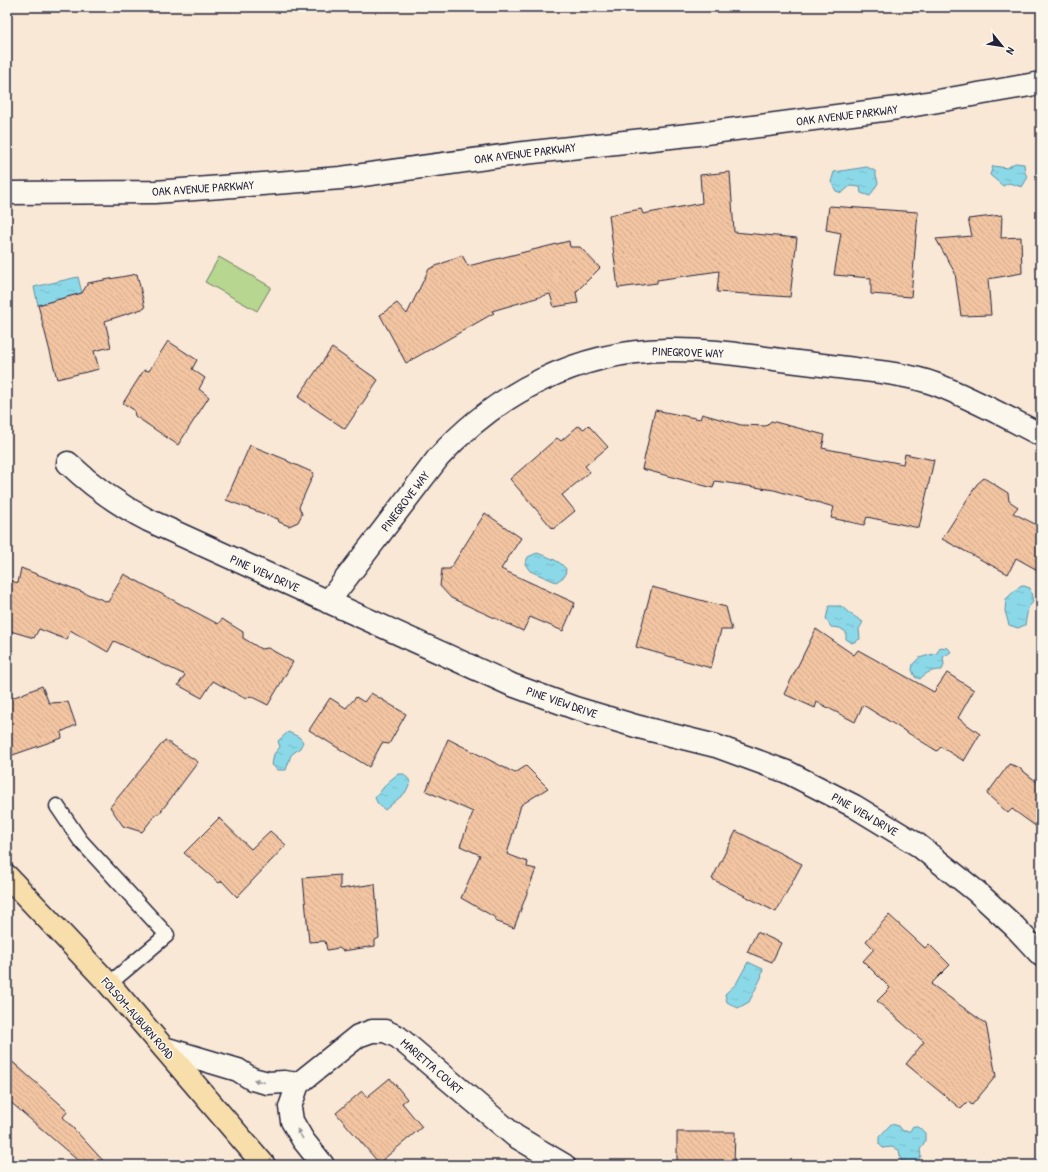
<svg xmlns="http://www.w3.org/2000/svg" width="1048" height="1172" viewBox="0 0 1048 1172" font-family="'Patrick Hand',sans-serif">
<style>
.pitch{fill:#b7d68f;stroke:#6c7c65}
.water{fill:url(#water-ripples);stroke:#6190a3}
.building{fill:url(#building-back-hatch);stroke:#22223b}
.lines{fill:none;stroke-linecap:round;stroke-linejoin:round}
.service-casing{stroke:#22223b;stroke-width:17}
.minor-casing{stroke:#22223b;stroke-width:25}
.secondary-casing{stroke:#22223b;stroke-width:25}
.primary-casing{stroke:#22223b;stroke-width:25}
.service{stroke:#fbf7ec;stroke-width:14}
.minor{stroke:#fbf7ec;stroke-width:22}
.secondary{stroke:#fbf7ec;stroke-width:22}
.primary{stroke:#f8deab;stroke-width:22}
.oneway{fill:#99979c}
.labels{text-anchor:middle;dominant-baseline:central;stroke-width:3;stroke-linejoin:round;paint-order:stroke}
.street-label{font-size:12px;fill:#22223b;stroke:#fbf7ec}
</style>
<defs>
<pattern id="water-ripples" width="26" height="14" patternUnits="userSpaceOnUse"><rect width="26" height="14" fill="#8bd9e8"/><path d="M2 4q2-2 4 0t4 0M15 11q2-2 4 0t4 0" fill="none" stroke="#78bac8"/></pattern>
<pattern id="building-back-hatch" width="6" height="6" patternUnits="userSpaceOnUse"><rect width="6" height="6" fill="#f3c5a2"/><path d="M-1 5l2 2M0 0l6 6M5-1l2 2" fill="none" stroke="#d0a98c"/></pattern>
</defs>
<rect width="100%" height="100%" fill="#f9e8d6"/>
<filter id="ink" filterUnits="userSpaceOnUse"><feTurbulence type="fractalNoise" baseFrequency=".025" numOctaves="2"/><feDisplacementMap in="SourceGraphic" scale="8" xChannelSelector="R" yChannelSelector="G"/><feConvolveMatrix kernelMatrix="1 2 1 2 8 2 1 2 1" color-interpolation-filters="sRGB"/></filter>
<g filter="url(#ink)">
<path class="pitch" d="M 219,257 L 271,287 L 257,311 L 205,282 Z"/>
<path class="water" d="M 1015,163 L 1024,164 L 1025,173 L 1028,177 L 1022,187 L 1009,183 L 1003,186 L 990,175 L 993,166 L 1007,168 Z
M 867,167 L 875,171 L 878,183 L 870,196 L 861,193 L 860,187 L 850,186 L 842,193 L 836,191 L 831,182 L 834,172 Z
M 78,277 L 82,293 L 38,305 L 34,287 Z
M 537,553 C 548,557 559,560 566,569 L 565,576 L 556,582 L 530,571 L 525,564 L 528,557 Z
M 1021,585 L 1030,588 L 1033,602 L 1028,608 L 1025,625 L 1018,628 L 1009,625 L 1005,611 L 1006,599 Z
M 829,606 L 841,606 L 849,613 L 863,622 L 859,629 L 860,639 L 852,643 L 846,639 L 846,632 L 840,628 L 831,627 L 826,619 Z
M 940,647 L 948,648 L 951,652 L 943,657 L 944,665 L 942,670 C 932,670 927,672 920,679 L 915,677 L 912,670 L 913,664 L 919,658 L 937,653 Z
M 288,732 L 299,737 L 303,742 L 300,748 L 291,755 L 286,770 L 278,770 L 272,765 L 274,754 L 280,747 L 278,741 Z
M 398,774 L 404,774 L 411,782 L 405,793 L 385,810 L 378,804 L 375,798 L 388,782 Z
M 748,962 L 763,969 L 761,978 L 749,1002 L 738,1008 L 727,1002 L 725,994 L 736,984 Z
M 891,1124 L 899,1126 L 903,1131 L 910,1131 L 913,1126 L 920,1128 L 925,1133 L 925,1141 L 920,1150 L 921,1156 C 917,1162 914,1167 906,1164 C 903,1163 903,1163 901,1160 C 900,1157 900,1153 899,1150 L 892,1147 L 883,1148 L 879,1144 L 879,1137 Z"/>
<path class="building" d="M 730,172 L 734,232 L 797,238 L 790,297 L 717,292 L 719,271 L 657,280 L 657,283 L 618,288 L 609,215 L 641,209 L 643,214 L 702,203 L 700,175 Z
M 829,206 L 918,212 L 911,297 L 871,294 L 871,278 L 834,275 L 841,233 L 826,230 Z
M 1002,215 L 1001,238 L 1021,237 L 1022,273 L 988,279 L 991,315 L 961,316 L 955,273 L 936,239 L 972,236 L 968,219 Z
M 569,241 L 570,247 L 580,247 L 600,268 L 576,292 L 578,303 L 554,307 L 550,294 L 492,311 L 494,313 L 406,363 L 380,315 L 397,303 L 407,314 L 429,269 L 462,255 L 468,266 Z
M 137,274 L 145,308 L 105,321 L 111,347 L 94,351 L 99,369 L 57,379 L 38,305 L 82,293 L 88,283 Z
M 168,341 L 197,360 L 192,369 L 205,378 L 199,389 L 209,397 L 178,445 L 135,416 L 134,410 L 123,403 L 144,370 L 149,371 Z
M 332,348 L 378,380 L 345,429 L 298,397 Z
M 655,410 L 700,419 L 702,414 L 741,425 L 766,426 L 771,421 L 825,435 L 822,448 L 903,464 L 905,454 L 934,460 L 919,528 L 867,517 L 864,525 L 831,518 L 834,507 L 774,490 L 715,481 L 713,488 L 642,469 Z
M 588,425 L 608,447 L 585,466 L 590,472 L 562,495 L 575,511 L 553,529 L 510,479 L 557,438 L 561,441 L 578,426 L 584,429 Z
M 250,445 L 287,460 L 287,461 L 314,473 L 299,507 L 302,514 L 298,522 L 289,526 L 279,522 L 278,519 L 226,500 Z
M 984,478 L 1008,493 L 1009,501 L 1018,507 L 1013,513 L 1041,527 L 1041,572 L 1016,558 L 1008,574 L 942,539 L 977,484 Z
M 485,513 L 521,538 L 501,569 L 575,603 L 563,631 L 530,617 L 523,631 L 451,598 L 440,586 L 442,569 L 450,569 Z
M 21,568 L 108,602 L 124,574 L 218,624 L 222,619 L 243,632 L 243,638 L 261,649 L 268,648 L 293,662 L 268,705 L 250,696 L 246,699 L 213,681 L 202,698 L 178,685 L 185,675 L 114,641 L 108,652 L 70,630 L 67,640 L 39,629 L 34,638 L 7,630 L 7,580 L 18,583 Z
M 652,587 L 726,607 L 732,630 L 721,630 L 711,668 L 636,647 Z
M 816,629 L 854,655 L 858,650 L 934,692 L 947,673 L 974,690 L 958,718 L 980,734 L 964,761 L 941,747 L 937,751 L 863,705 L 855,722 L 817,702 L 815,708 L 784,694 Z
M 42,686 L 49,703 L 68,702 L 76,725 L 61,732 L 62,738 L 7,757 L 7,700 Z
M 371,693 L 406,714 L 389,744 L 382,743 L 369,767 L 309,730 L 330,698 L 346,708 L 356,697 L 364,702 Z
M 448,739 L 515,773 L 526,766 L 548,788 L 521,805 L 507,854 L 528,862 L 527,867 L 536,869 L 514,928 L 495,921 L 496,918 L 461,898 L 480,855 L 460,846 L 473,812 L 426,791 Z
M 165,740 L 198,762 L 159,814 L 156,814 L 142,832 L 123,826 L 110,807 Z
M 1009,764 L 1018,767 L 1041,785 L 1041,830 L 1012,809 L 1008,813 L 987,794 Z
M 219,818 L 251,849 L 270,831 L 286,845 L 237,897 L 222,881 L 219,883 L 184,853 Z
M 736,831 L 802,864 L 776,912 L 712,879 Z
M 340,875 L 340,889 L 375,884 L 379,938 L 375,940 L 375,946 L 343,951 L 339,948 L 327,950 L 325,941 L 309,942 L 303,878 Z
M 889,915 L 925,948 L 929,944 L 950,965 L 931,984 L 986,1024 L 996,1076 L 972,1105 L 968,1102 L 961,1109 L 906,1064 L 924,1042 L 877,1001 L 890,988 L 863,961 L 874,949 L 866,941 Z
M 757,932 L 781,943 L 772,962 L 747,952 Z
M 7,1057 L 68,1111 L 63,1117 L 107,1165 L 83,1165 L 7,1099 Z
M 390,1078 L 407,1099 L 402,1103 L 422,1127 L 379,1163 L 336,1113 L 362,1091 L 367,1097 Z
M 677,1132 L 735,1132 L 734,1165 L 677,1165 Z"/>
<g class="lines">
<defs>
<path id="service" d="M 57,806 L 80,840 L 167,935 L 109,984"/>
<path id="minor" d="M 68,463 C 93,487 117,504 148,520 L 512,685 L 575,708 L 639,727 L 716,746 L 787,772 L 854,806 L 918,845 L 977,892 L 1014,926 L 1041,955
M 328,602 L 438,458 C 496,393 579,351 667,350 C 705,349 743,355 781,360 C 805,363 830,366 855,369 C 882,372 910,375 935,384 C 972,398 1006,417 1041,435
M 164,1048 L 238,1070 L 252,1079 L 268,1083 L 284,1082 L 298,1084
M 323,1165 L 303,1140 L 292,1121 L 290,1107 L 298,1084 L 358,1036 L 372,1031 L 385,1031 L 398,1037 L 515,1136 L 564,1165"/>
<path id="secondary" d="M 7,193 L 155,192 L 341,178 L 524,153 L 698,134 L 898,108 L 1041,83"/>
<path id="primary" d="M 7,876 L 109,984 L 264,1165"/>
</defs>
<use href="#service" class="service-casing"/>
<use href="#minor" class="minor-casing"/>
<use href="#secondary" class="secondary-casing"/>
<use href="#primary" class="primary-casing"/>
<use href="#service" class="service"/>
<use href="#minor" class="minor"/>
<use href="#secondary" class="secondary"/>
<use href="#primary" class="primary"/>
</g>
<defs><path id="oneway-solid" d="M-6-.8H1V-3.2L6.5 0L1 3.2V.8H-6Z"/></defs>
<g class="oneway">
<use href="#oneway-solid" transform="translate(259 1081) rotate(-166)"/>
<use href="#oneway-solid" transform="translate(300 1134) rotate(-120)"/>
</g>
</g>
<g class="labels">
<g class="street-label">
<text transform="translate(847 115) rotate(-7)">OAK AVENUE PARKWAY</text>
<text transform="translate(525 153) rotate(-7)">OAK AVENUE PARKWAY</text>
<text transform="translate(203 188) rotate(-4)">OAK AVENUE PARKWAY</text>
<text transform="translate(688 352) rotate(2)">PINEGROVE WAY</text>
<text transform="translate(405 501) rotate(-53)">PINEGROVE WAY</text>
<text transform="translate(265 573) rotate(24)">PINE VIEW DRIVE</text>
<text transform="translate(562 702) rotate(19)">PINE VIEW DRIVE</text>
<text transform="translate(865 814) rotate(30)">PINE VIEW DRIVE</text>
<text transform="translate(138 1018) rotate(49)">FOLSOM-AUBURN ROAD</text>
<text transform="translate(432 1066) rotate(41)">MARIETTA COURT</text>
</g>
</g>
<rect width="1048" height="1172" fill="none" stroke="#fbf7ec" stroke-width="24"/>
<rect x="12" y="12" width="1024" height="1148" fill="none" stroke="#22223b" stroke-width="1.5" filter="url(#ink)"/>
<g transform="translate(1002 46) rotate(120)" stroke="#fbf7ec" stroke-width="3" paint-order="stroke">
<path d="M0-3L7 15L0 10L-7 15Z" fill="#22223b"/>
<text y="-6" font-size="11" font-weight="bold" text-anchor="middle" fill="#22223b">N</text>
</g>
</svg>
